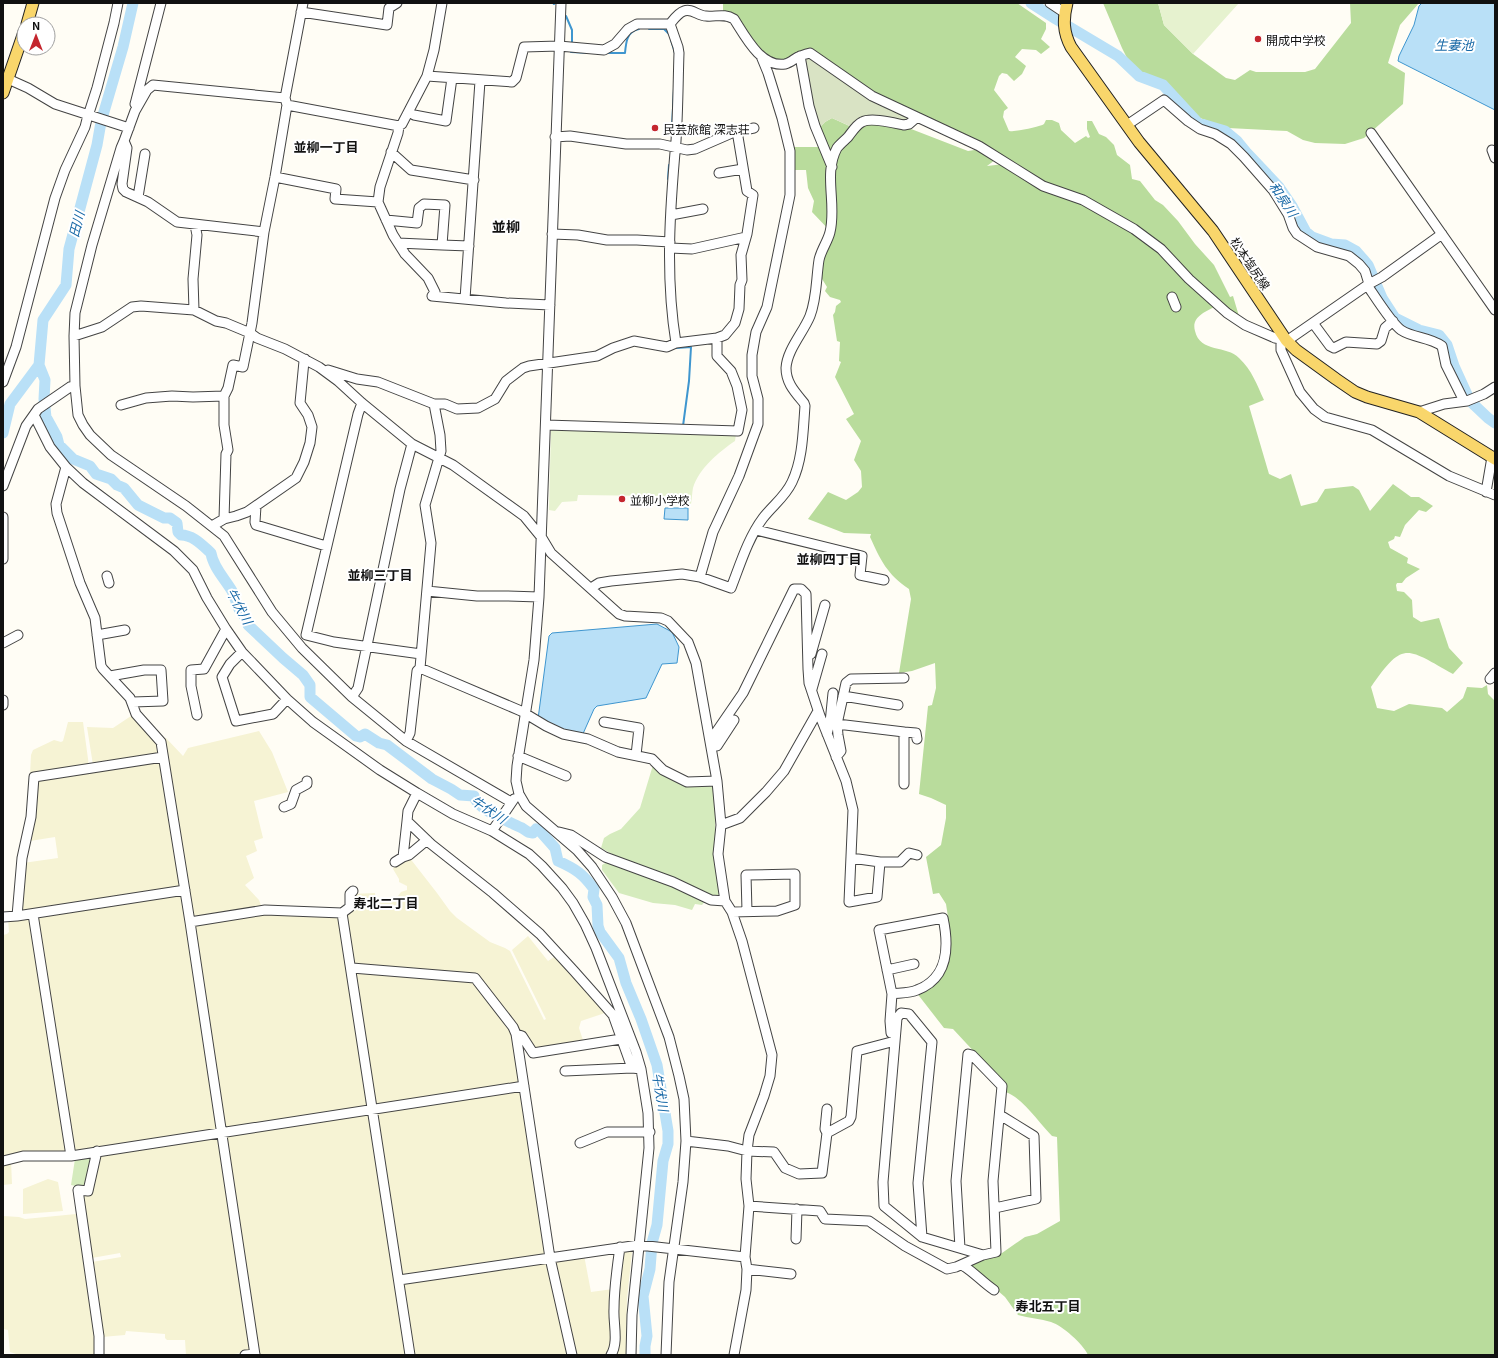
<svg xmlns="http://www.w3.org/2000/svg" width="1498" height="1358" viewBox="0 0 1498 1358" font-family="Georgia,'Noto Sans JP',serif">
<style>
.farmland{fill:#f6f3d4}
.green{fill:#d5ebbd}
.forest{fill:#b9dc9c}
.cemetery{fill:#d9e3c4}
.pitch{fill:#e6f2cf}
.water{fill:#b9e0f7;stroke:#3f96cf}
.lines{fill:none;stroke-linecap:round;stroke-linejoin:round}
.stream{stroke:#3f96cf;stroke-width:2}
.river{stroke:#b9e0f7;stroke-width:11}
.minor-casing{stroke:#444;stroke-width:11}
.major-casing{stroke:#222;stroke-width:13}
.minor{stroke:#fff;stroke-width:9}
.major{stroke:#f9d66b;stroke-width:11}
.poi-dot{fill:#c4262e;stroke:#fff;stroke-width:1.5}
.labels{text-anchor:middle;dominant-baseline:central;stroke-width:4;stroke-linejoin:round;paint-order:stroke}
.poi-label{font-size:12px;fill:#111;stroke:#fff;text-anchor:start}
.street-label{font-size:12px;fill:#111;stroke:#fff}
.water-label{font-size:13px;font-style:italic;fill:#1768a6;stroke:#fff}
.neighbourhood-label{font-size:13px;font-weight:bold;fill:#111;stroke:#fff}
.quarter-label{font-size:14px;font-weight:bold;fill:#111;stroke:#fff}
</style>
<rect width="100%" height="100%" fill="#fffdf5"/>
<path class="farmland" d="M 134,714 L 158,743 L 160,753 L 93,765 L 87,727 L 113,728 Z
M 68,722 L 83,722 L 89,766 L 30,775 L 31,755 L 33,750 L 54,740 L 61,742 L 63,741 Z
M 259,731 L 272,752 L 288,792 L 254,801 L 263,838 L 254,841 L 257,851 L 246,856 L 254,878 L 245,885 L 259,900 L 262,908 L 197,919 L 192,916 L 164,738 L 166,738 L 183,756 L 188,748 Z
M 161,762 L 180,887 L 20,914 L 23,863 L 58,858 L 55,837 L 30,841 L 36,781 Z
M 409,857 L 437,893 L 450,911 L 457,918 L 490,942 L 505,948 L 510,951 L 544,1020 L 546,1019 L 512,950 L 528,936 L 548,961 L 557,955 L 608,1012 L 581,1021 L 579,1028 L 584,1043 L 536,1050 L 518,1032 L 478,977 L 353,967 L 346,912 L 352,894 L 375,893 L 376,902 L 391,902 L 393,897 L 398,896 L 401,892 L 407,890 L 407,886 L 399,882 L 399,879 L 393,869 L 395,864 Z
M 178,894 L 181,896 L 217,1127 L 215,1130 L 75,1150 L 37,916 Z
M 266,912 L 339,915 L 368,1107 L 227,1129 L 225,1126 L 193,926 L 197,923 Z
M 30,917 L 67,1154 L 3,1159 L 3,935 L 7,934 L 9,932 L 8,919 Z
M 356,971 L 471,980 L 511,1028 L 521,1082 L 374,1106 L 354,973 Z
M 521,1088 L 546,1256 L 404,1276 L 401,1275 L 376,1114 L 378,1111 Z
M 367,1113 L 370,1116 L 406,1355 L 258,1355 L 225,1137 Z
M 220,1137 L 251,1349 L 249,1352 L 227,1355 L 186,1355 L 185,1340 L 167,1340 L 165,1338 L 165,1334 L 126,1331 L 125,1335 L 102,1337 L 92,1262 L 121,1257 L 120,1253 L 92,1258 L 81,1196 L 90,1194 L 100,1154 Z
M 11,1161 L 12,1184 L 3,1185 L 3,1164 Z
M 48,1179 L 58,1182 L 63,1211 L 23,1214 L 23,1189 Z
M 76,1214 L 79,1216 L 94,1321 L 96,1355 L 19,1355 L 10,1352 L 8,1330 L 3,1329 L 3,1216 L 19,1217 L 25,1219 Z
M 623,1250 L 631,1251 L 632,1252 L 627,1299 L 626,1353 L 625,1355 L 613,1355 L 615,1310 Z
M 584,1255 L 591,1292 L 613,1289 L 613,1349 L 609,1355 L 574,1355 L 553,1261 Z
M 546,1261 L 569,1355 L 413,1355 L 402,1285 L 406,1281 Z"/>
<path class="green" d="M 653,765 L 663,773 L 715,784 L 715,849 L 719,894 L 718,896 L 714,897 L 614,858 L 612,854 L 601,848 L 604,838 L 610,834 L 621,829 L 640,808 Z
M 607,862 L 675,886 L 706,900 L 702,905 L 695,904 L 692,910 L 675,905 L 653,903 L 619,893 L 602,870 L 602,865 Z
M 93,1155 L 85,1188 L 71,1185 L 75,1159 Z"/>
<path class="forest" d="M 723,3 L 1017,3 L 1046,23 L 1046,29 L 1041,39 L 1050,47 L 1041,54 L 1036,50 L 1022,49 L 1015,57 L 1026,66 L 1022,74 L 1014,81 L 1007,74 L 1002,73 L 999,76 L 994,90 L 1008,108 L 1004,111 L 1003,117 L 1009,131 C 1013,132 1040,127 1044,124 L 1046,120 L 1052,120 L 1059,123 L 1061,130 L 1075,143 L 1086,136 L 1088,138 L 1090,137 L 1087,129 L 1087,121 L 1092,121 L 1099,134 L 1106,137 L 1114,145 L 1117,155 L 1130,165 L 1132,179 L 1140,181 L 1155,200 L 1163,205 L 1178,221 L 1195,244 L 1214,265 L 1230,297 L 1233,296 L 1241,323 L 1159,244 L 1047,185 L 993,149 L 882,99 L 818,55 L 785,61 L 767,57 L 723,11 Z
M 1103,3 L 1158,3 L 1164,25 L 1193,54 L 1226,78 L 1235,80 L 1250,70 L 1256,72 L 1305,72 L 1315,69 L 1351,23 L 1350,3 L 1419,3 L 1400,25 L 1388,63 L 1405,73 L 1403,104 L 1364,138 L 1345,144 L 1315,143 L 1303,140 L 1287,131 L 1228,128 L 1200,118 L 1169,85 L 1140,72 L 1131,66 L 1122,48 Z
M 832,118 L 856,129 L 862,124 L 906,127 L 968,151 L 981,149 L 995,160 L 987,166 L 1004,164 L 1130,230 L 1156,249 L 1216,306 C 1205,312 1191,317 1195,331 C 1200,353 1227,345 1239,358 C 1252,370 1257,385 1264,400 L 1249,406 L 1269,474 L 1280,479 L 1291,474 L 1301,506 L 1317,502 L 1325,489 L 1353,486 L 1359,490 L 1370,511 L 1393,484 L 1411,497 L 1419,497 L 1433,506 L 1426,512 L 1419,510 L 1405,525 L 1400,537 L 1395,536 L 1394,539 L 1388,542 L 1390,548 L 1408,558 L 1407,563 L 1420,569 L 1406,578 L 1402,583 L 1397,583 L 1396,585 L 1397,591 L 1404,592 L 1412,600 L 1413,617 L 1421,622 L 1439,618 L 1449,648 L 1463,663 L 1453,674 C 1407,649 1404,639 1371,687 L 1377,708 L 1394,711 L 1409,704 L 1442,708 L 1447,712 L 1463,698 L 1467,687 L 1482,688 L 1487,685 L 1488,694 L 1495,701 L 1495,1355 L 1088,1355 C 1083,1344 1063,1326 1051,1322 C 1041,1319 1029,1318 1018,1315 L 1005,1297 L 968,1265 L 971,1263 L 1002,1253 L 1025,1237 L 1037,1234 L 1060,1221 L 1057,1137 L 1052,1136 C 1040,1124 1021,1096 1005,1092 L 1005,1085 L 953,1029 L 944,1028 L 916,992 L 943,969 L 948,917 L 946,904 L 939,893 L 933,894 L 926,857 L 941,845 L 946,818 L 946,805 L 931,798 L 919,794 L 928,706 L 932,705 L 936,688 L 935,663 L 912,671 L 899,673 L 911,599 L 909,589 C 887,574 881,561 870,537 L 871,534 L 844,533 L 808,519 L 828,492 L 846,500 L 858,492 L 862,487 L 861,471 L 854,460 L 861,441 L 846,419 L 854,414 L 835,377 L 841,362 L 839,361 L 840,342 L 837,341 L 833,315 L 835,312 L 836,306 L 841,302 L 840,300 L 830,297 L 825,291 L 827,287 L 819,274 L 821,258 L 832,233 L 812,212 L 814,201 L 808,188 L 806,170 L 792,170 L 791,147 L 821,147 L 818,129 L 825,122 Z"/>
<path class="cemetery" d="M 809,56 L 910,116 L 909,121 L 875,119 L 854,128 L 832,118 L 825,122 L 818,129 L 803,62 L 806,57 Z"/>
<path class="pitch" d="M 1158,3 L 1239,3 L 1193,54 L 1164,25 Z
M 551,427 L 736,434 L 735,441 C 719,452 699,468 693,488 C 692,493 692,498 691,504 L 660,502 L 660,496 L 578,495 L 577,501 L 562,502 L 555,511 L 549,510 Z"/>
<path class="water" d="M 1422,3 L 1495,3 L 1495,110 L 1398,61 L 1399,56 L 1414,25 L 1419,6 Z
M 665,508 L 688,508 L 688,520 L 664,519 Z
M 657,624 L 672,632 L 679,647 L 677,663 L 662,664 L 646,698 L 597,706 L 594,709 L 582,736 L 563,732 L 538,719 L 549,636 L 552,633 Z"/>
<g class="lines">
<path class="stream" d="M 553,3 L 554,4
M 566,16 L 572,30 L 572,42
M 649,29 L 664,29 L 669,34
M 671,40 L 675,53
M 571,52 L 593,53
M 607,53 L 625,53 C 626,42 627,31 639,29
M 672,127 L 674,89
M 668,179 L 669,165
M 676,348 L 691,347 L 689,381 L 683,426"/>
<path class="river" d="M 1031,3 L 1056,19 L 1118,56 L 1139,76 L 1163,85 L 1198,123 L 1225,131 L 1237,141 L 1246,152 L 1279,187 L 1292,206 L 1306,232 L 1312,237 L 1331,244 L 1345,245 L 1356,251 L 1363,259 L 1368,265 L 1382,298 L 1395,318 L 1419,330 L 1439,335 L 1447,345 L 1454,366 L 1470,401 L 1488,418 L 1495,423
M 39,365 L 45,380 L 44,399 L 46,417 L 57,437 L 59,445 L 73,459 L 90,466 L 96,474 L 111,479 L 117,485 L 124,488 L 138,505 L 164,518 L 170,518 L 177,523 L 178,532 L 181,535 C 193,535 202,545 211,553 C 213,567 225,579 232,591 C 235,597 236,603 239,609 C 243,615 247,618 248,625 L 283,658 L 303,675 L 310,685 L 310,697 L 356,736 L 360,737 L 365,734 L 379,743 L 387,745 L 432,779 L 451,789 L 460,795 L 474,796 C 477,810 510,822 522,828 L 528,832 L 533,833 L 536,829 L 540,831 L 555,848 L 558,861 C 576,869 583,874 594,889 L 593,897 L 597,905 L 598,926 L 600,932 L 619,958 L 626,983 L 641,1019 L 657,1065 L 668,1131 L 668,1144 L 663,1161 L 657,1225 L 652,1243 L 650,1269 L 643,1296 L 647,1336 L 645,1346 L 645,1355
M 3,433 L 10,404 L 39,365 L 43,320 L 66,285 L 69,249 L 97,145 L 101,122 L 123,47 L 133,3"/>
<defs>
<path id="minor" d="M 561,3 L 539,597 L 534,660 L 517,766 L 516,781 L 519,794 L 526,806 L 577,850 L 592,867 L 612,897 L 626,923 L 669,1037 L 679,1076 L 684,1099 L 686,1141 L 683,1182 L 669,1282 L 666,1355
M 1050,3 L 1065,13
M 301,12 L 387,25 L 389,8 L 397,3
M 670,24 L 678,47 L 679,53 C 678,82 678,112 676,141 C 670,208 665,276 676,343
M 800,56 L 809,106 L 815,126 L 832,167
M 427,76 L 512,82 L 516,78 L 524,47 L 559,46 L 604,50 L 615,44 L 628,29 L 637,24 L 670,24 C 674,19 678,13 684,11 C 692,8 698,16 706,16 C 716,17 724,13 734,19 C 745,36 761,68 785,64 C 790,63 794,59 798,57 C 802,55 806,54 810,53 L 872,96 L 979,146 L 1043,186 L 1083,200 L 1134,229 L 1161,249 L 1189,279 L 1227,313 L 1245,325 L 1275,338 L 1286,340
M 8,79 L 28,88 L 55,104 L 129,128
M 135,104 L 161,3
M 287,105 L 399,126 L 402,124 L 427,76 L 434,50 L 442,3
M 409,112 L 414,115 L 446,121 L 452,78
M 1130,123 L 1164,100 L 1188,121 L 1200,129 L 1215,134 L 1231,144 L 1244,157 L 1273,190 L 1288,214 L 1293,228 L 1297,234 L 1317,247 L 1349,256 L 1359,264 L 1365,271 L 1369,284
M 399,126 L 398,133 L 380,187 L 378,202 L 393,235 L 405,254 L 428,278 L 435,292 L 432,296 L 506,303 L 550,305
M 1371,133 L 1495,310
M 555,137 L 570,136 L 626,144 L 660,144 L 687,150 L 695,149 L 734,132 L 754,128
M 124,141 L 121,148 L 92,245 L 75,313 L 74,336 L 75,386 L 78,415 L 83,425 L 90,435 L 111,455 L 186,506 L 224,536 L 272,612 L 302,648 L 352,697 L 406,741 L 511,802
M 1492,150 L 1495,158
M 391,152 L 411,170 L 474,180
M 719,173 L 743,169
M 275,177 L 336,189 L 335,199 L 378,202
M 138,197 L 145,154
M 671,215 L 703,209
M 386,220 L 417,223 L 419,208 L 424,204 L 445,205 L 442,245 L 469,246
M 264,232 L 177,222 L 148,202 L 126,192 L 123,189 L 122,184 L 127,148 L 124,141 L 135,111 L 147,90 L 153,85 L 285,98
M 552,234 L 578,235 L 607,240 L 637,240 L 670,242
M 1442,234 L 1382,277 L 1369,284 L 1291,338 L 1281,344 L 1281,350 L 1300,392 L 1314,409 L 1325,417 L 1372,430 L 1449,476 L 1495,495
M 398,243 L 442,245
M 670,248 L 692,249 L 746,237
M 1367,285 C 1374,295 1392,324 1401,330 C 1413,338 1429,337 1442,346 L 1446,365 L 1464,401
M 1172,297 L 1176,307
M 465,299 L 480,81
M 194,310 L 193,279 L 197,235 L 195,225
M 1313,323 L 1330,346 L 1334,348 L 1346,342 L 1377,344 L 1381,341 L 1385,328 L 1393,321
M 74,336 L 102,327 L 132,307 L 141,306 L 194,310 L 216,321 L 226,323 L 250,333 L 257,338 L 285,349 L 319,367 L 338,381 L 362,403 L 412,444 L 453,465 L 524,516 L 542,538 L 551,553 L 619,614 L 625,616 L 661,618 L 668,621 L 688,642 L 696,663 L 717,781 L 721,825 L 718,854 L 725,901 L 732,912 L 742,941 L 772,1055 L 770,1076 L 764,1096 L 749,1135 L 747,1151 L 746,1179 L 749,1206 L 745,1257 L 747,1269 L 746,1290 L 734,1355
M 328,370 L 357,379 L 378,382 L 434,404
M 3,382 L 16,347 L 55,198 L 65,170 L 85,127 L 87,119 L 97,88 L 114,23 L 118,3
M 362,403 L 358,414 L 306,635 L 334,642 L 421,654
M 121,405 L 146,398 L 172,396 L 193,397 L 224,396
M 1419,412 L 1444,404 L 1467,401 L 1484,394 L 1495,387
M 34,415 L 50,447 L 66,467 L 83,483 L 174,551 L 193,570 L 207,598 L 226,629 L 242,652 L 287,699 L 313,722 L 380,770 L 417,793 L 453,814 L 492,831 L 529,854 L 542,866 L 562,888 L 573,903 L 585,924 L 596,948 L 636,1052 L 641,1069 L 648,1113 L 649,1148 L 632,1315 L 631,1355
M 546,425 L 738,431 L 742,410 L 737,386 L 731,371 L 717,356 L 717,338
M 66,467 L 56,504 L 57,513 L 80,583 L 95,618 L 101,666 L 103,669 L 130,698 L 136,714 L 161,742 L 190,922 L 255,1355
M 3,486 L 26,426 L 38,409 L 70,387 L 75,386
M 1486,492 L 1492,457
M 256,506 L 255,522 L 256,525 L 326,546
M 3,517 L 3,559
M 224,519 L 226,454 L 228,450 L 224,425 L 224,396 L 228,388 L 233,365 L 243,367 L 252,323 L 264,232 L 275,177 L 287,105 L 285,98 L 303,3
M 212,526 L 224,519 L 236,516 L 247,512 L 296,478 L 304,462 L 310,443 L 312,427 L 308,415 L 300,403 L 304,361 L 305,359
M 756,530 L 862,556 L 860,575 L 884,580
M 107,576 L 109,583
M 700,577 L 713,532 L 739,476 L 758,424 L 758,399 L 752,376 L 752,355 L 756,332 L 767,307 L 790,195 L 790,151 L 782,118 L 768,73 L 761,56
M 591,588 L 599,583 L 611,581 L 682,574 L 700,577 L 731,588 C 740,565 748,538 763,518 C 773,505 785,497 792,482 C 803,459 803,431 805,406 L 804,403 C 795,392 786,383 786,368 C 787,350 803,333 810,316 C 817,298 816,279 819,260 C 821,250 828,241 830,232 C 837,204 823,174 837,148 C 840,144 845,140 848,137 C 852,132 856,125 862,122 C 871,117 894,123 904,125 L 909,124 L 917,117
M 427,591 L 477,596 L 506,596 L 539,597
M 97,635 L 125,630
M 3,643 L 18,635
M 242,652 L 230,664 L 222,677 L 236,721 L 273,714 L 287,699
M 811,654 L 825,605
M 420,668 L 521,711 L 546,726 L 563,734 L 588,739 L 618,752 L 652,759 L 663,770 L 687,782 L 717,781
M 110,676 L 144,670 L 161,670 L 163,701 L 133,702
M 1490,679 L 1495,673
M 812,689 L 822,654
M 843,696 L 898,705
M 352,697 L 358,688 L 400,489 L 412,444
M 3,700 L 3,705
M 197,715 L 191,686 L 191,670 L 204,669 L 226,629
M 604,722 L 639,728 L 636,755
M 837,724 L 904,732 L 904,784
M 904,732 L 916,733 L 917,739
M 827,734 L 830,723 L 833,693
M 406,741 L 410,733 L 417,671 L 420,668 L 431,543 L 425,505 L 441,451 L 440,435 L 434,404 L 445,404 L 457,409 L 478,408 L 495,399 L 506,381 L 523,368 L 529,366 L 597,356 L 613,348 L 634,341 L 667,347 L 676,343 L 717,338 L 725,335 L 735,323 L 739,309 L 740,285 L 742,280 L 741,255 L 747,234 L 753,195 L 747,191 L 737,131
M 710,741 L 743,693 L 794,589 L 801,589 L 806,594 L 808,669 L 809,683 L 820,716 L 846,781 L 853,810 L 849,902 L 877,897 L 880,862
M 711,746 L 717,746 L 734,720
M 518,756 L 566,776
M 836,757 L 841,751 L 838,735 L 837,724 L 846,683 L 851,679 L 904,678
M 417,793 L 408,811 L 407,821 L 431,844 L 493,893 L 540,934 L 574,971 L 613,1015 L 632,1068 L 641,1069
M 284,807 L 291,804 L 296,790 L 307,784 L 307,781
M 721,825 L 740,818 L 766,792 L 784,771 L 818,711
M 492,831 L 514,799
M 559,832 L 571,835 L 605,857 L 673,882 L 711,900 L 725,901
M 403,857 L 407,821
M 851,858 L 880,862 L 900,862 L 909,853 L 917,855
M 395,862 L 403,857 L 409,855 L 427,840
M 732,912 L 777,911 L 795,905 L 795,874 L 746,875 L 747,911
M 342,913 L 350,907 L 350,894 L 353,891
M 33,914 L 71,1156
M 17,916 L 22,858 L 31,817 L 34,777 L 163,757
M 3,917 L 17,916 L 185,890
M 190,922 L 265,910 L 342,913 L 410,1355
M 352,968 L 475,978 L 513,1027 L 516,1034 L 550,1258 L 572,1355
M 887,970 L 914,964
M 891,1033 L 890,1021 L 892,994 L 879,930 L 943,918 C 949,946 949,978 917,990 C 910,993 900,993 892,994
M 516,1034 L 522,1036 L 533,1053 L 621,1039
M 565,1071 L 632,1068
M 827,1133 L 825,1129 L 827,1109
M 686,1141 L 728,1146 L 747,1151 L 774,1152 L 785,1168 L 799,1174 L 822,1173 L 827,1133 L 849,1121 L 851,1117 L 857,1051 L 895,1041
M 580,1143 L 607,1132 L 650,1132
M 97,1151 L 88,1191 L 78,1190 L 99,1336 L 99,1355
M 3,1161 L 23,1156 L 71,1156 L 524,1086
M 749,1206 L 820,1211 L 825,1219 L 869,1221 L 905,1246 L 947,1269 L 956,1267 L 983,1255
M 995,1208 L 1036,1199 L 1034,1136 L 1000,1115
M 922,1237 L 918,1183 L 932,1042 L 909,1014 L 901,1013 L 897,1018 L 883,1182 L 884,1206 L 922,1237 L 983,1255 L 996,1252 L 993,1181 L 1002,1086 L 972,1055 L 968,1054 L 956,1181 L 960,1248
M 796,1239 L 797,1209
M 962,1265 C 974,1272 982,1282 994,1290
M 747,1269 L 791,1274
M 399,1280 L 639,1245 L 745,1257
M 245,1355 L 255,1354
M 611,1355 C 619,1342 613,1323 614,1309 C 614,1288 617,1268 620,1247"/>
<path id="major" d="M 1067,3 C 1063,19 1063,32 1071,47 L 1139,142 L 1213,231 L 1286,340 L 1296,350 L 1336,379 L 1355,392 L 1367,397 L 1419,412 L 1495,459
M 27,24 L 33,3
M 3,93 L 24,32"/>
</defs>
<use href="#minor" class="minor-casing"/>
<use href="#major" class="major-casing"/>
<use href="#minor" class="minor"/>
<use href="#major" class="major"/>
</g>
<g class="poi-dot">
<circle cx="1258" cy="39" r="4"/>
<circle cx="655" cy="128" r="4"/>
<circle cx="622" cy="499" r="4"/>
</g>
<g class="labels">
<g class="poi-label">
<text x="1266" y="39">開成中学校</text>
<text x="663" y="128">民芸旅館 深志荘</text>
<text x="630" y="499">並柳小学校</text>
</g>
<g class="street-label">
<text transform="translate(1251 263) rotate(56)">松本塩尻線</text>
</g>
<g class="water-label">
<text x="1454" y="44">生妻池</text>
<text transform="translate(1284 199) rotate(56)">和泉川</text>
<text transform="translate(76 224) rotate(-75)">田川</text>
<text transform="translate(240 606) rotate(61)">牛伏川</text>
<text transform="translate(489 809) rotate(33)">牛伏川</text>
<text transform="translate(661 1092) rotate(80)">牛伏川</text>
</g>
<g class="neighbourhood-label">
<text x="326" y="146">並柳一丁目</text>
<text x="829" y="558">並柳四丁目</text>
<text x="380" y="574">並柳三丁目</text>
<text x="386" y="902">寿北二丁目</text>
<text x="1048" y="1305">寿北五丁目</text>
</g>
<g class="quarter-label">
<text x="506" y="226">並柳</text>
</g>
</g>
<rect width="1498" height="1358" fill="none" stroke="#111111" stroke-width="8"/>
<g transform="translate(36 36)"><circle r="19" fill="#ffffff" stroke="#a0a0a0"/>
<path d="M0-3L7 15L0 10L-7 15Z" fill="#c4262e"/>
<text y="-6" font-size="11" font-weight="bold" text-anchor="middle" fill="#111111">N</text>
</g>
</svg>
